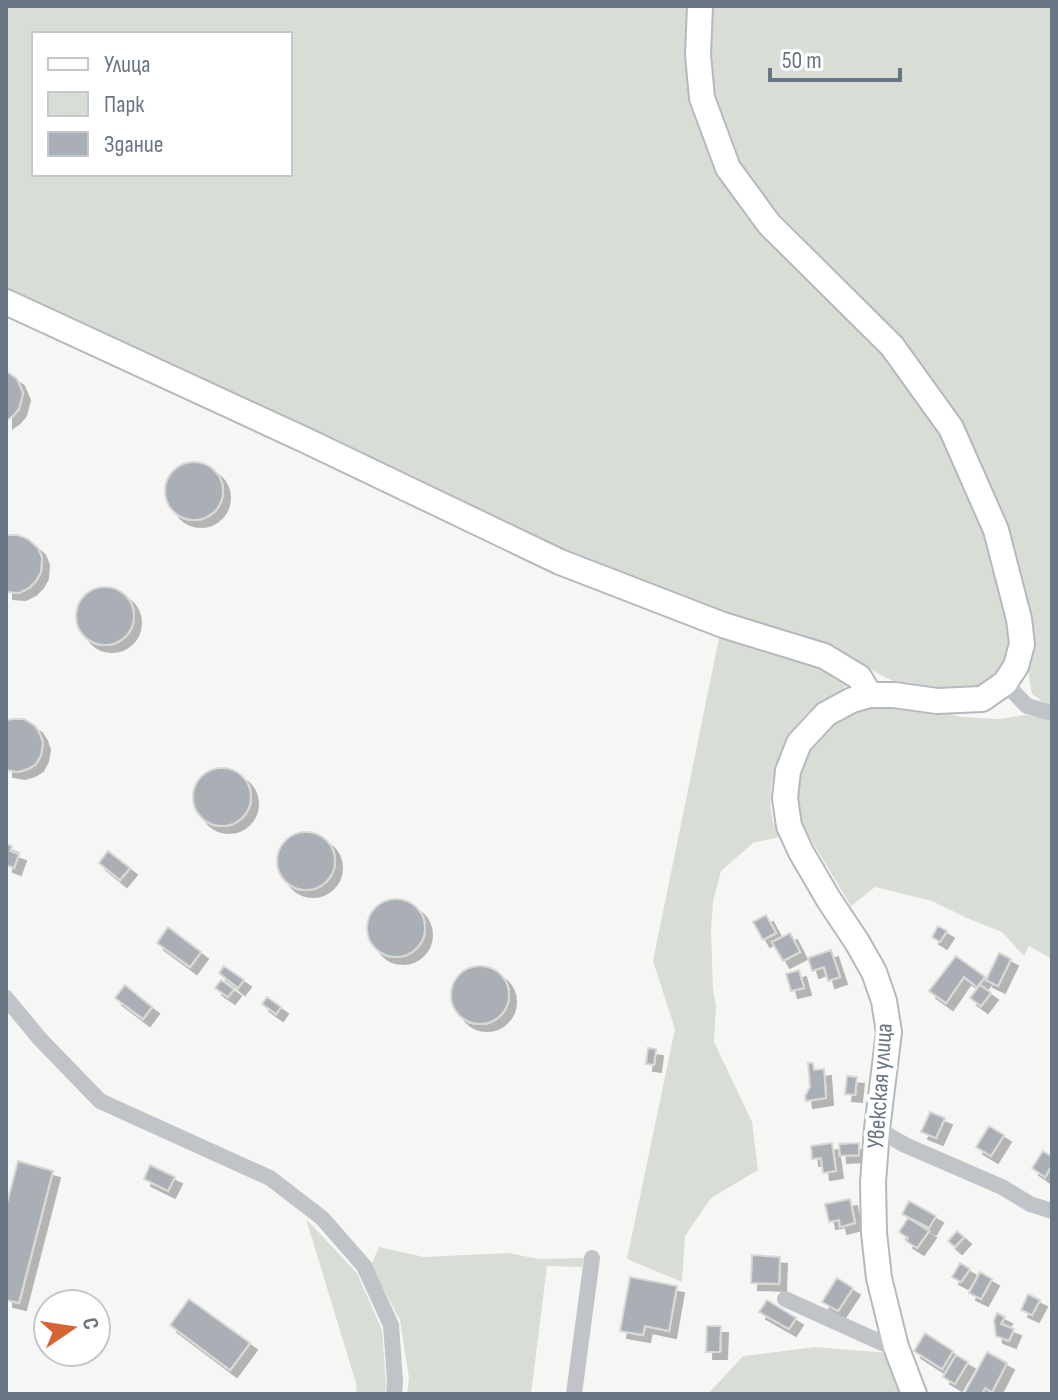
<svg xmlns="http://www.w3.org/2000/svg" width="1058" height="1400" viewBox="0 0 1058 1400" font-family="'Sofia Sans Condensed',sans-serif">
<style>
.green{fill:#d8ddd5;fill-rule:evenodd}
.building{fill:#a9afb5;stroke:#d8d8d6;stroke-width:2;filter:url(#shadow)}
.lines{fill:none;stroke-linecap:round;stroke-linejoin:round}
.secondary-casing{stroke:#b5b9bd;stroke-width:28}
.street{stroke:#c0c3c7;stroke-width:16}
.secondary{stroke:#fff;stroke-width:24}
.labels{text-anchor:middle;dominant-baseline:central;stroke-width:8;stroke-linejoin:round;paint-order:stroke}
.street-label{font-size:24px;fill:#687583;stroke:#fff}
</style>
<defs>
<filter id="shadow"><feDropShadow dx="7" dy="7" stdDeviation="0" flood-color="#0004"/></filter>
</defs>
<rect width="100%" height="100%" fill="#f6f7f4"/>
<path class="green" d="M 6,6 L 689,6 L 691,101 L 719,176 L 759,231 L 884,353 L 941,432 L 991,550 L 1013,642 L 1007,661 L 996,675 L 982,687 L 965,691 L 934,690 L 897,683 L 865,667 L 721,614 L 576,558 L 6,292 ZM 34,34 L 290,34 L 290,174 L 34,174 Z
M 710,6 L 1052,6 L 1052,704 L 1043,702 L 1032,694 L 1028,671 L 1032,640 L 958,420 L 899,335 L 775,210 L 739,164 L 713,95 L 708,55 Z
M 719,638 L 802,655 L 848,683 C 840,695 828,696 818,704 C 781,732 757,794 779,837 L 753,843 L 721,871 L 713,901 L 711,931 L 713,988 L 716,1006 L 714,1042 L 752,1122 L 758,1170 L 711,1198 L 685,1236 L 682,1282 L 627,1259 L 675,1029 L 653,961 Z
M 892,704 L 942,711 L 961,717 L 1000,719 L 1025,715 L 1052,720 L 1052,959 L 1029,946 L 1024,956 L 1002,932 L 969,919 L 932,901 L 875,887 L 851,906 L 799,820 L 794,796 L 797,772 L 807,749 L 831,722 L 858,709 Z
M 306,1219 L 357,1273 L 382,1330 L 386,1384 L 385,1394 L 357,1394 L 356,1383 Z
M 379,1247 L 424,1257 L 508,1253 L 539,1259 L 584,1258 L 582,1267 L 547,1266 L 531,1394 L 407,1394 L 409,1378 L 400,1320 L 371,1265 Z
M 815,1347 L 889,1353 L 905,1394 L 708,1394 L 743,1356 Z"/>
<path class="building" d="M 6,371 L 17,379 L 23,393 L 19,409 L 13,416 L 6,421 Z
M165 491a29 29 0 1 1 58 0a29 29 0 1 1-58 0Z
M 6,535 L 18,535 L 28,539 L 38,548 L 42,558 L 41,572 L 36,581 L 29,588 L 19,593 L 6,592 Z
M76 616a29 29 0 1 1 58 0a29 29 0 1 1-58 0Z
M 13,719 L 24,719 L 35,726 L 40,734 L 43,743 L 41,755 L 36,764 L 28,769 L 18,772 L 6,770 L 6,720 Z
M193 797a29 29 0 1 1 58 0a29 29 0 1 1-58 0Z
M277 861a29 29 0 1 1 58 0a29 29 0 1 1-58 0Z
M 6,844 L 12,846 L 10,851 L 19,854 L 14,868 L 6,865 Z
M 108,851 L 130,868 L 120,880 L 99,863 Z
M367 928a29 29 0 1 1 58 0a29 29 0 1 1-58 0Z
M 766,915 L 776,933 L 763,940 L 753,922 Z
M 938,926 L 947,931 L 940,942 L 932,937 Z
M 168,927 L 201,952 L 190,967 L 157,943 Z
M 790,933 L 800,952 L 783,961 L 772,942 Z
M 831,950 L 840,977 L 828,981 L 824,967 L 812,971 L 808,958 Z
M 999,953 L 1011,959 L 998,986 L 986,980 Z
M 956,956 L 985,977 L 977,987 L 964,977 L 946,1003 L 929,991 Z
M451 995a29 29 0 1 1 58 0a29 29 0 1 1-58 0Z
M 224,966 L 244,980 L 238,988 L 219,973 Z
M 799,970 L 804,988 L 791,991 L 786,974 Z
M 221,980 L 234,989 L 228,997 L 215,988 Z
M 125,985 L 152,1007 L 143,1019 L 115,998 Z
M 980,985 L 991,993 L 981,1006 L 970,998 Z
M 267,997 L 281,1007 L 276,1014 L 262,1004 Z
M 648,1048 L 656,1049 L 654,1065 L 646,1064 Z
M 808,1063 L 813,1063 L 814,1070 L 824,1069 L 826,1098 L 806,1101 L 805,1096 L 810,1087 Z
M 847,1076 L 857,1077 L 855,1095 L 845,1094 Z
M 930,1112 L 945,1118 L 936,1138 L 921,1132 Z
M 989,1126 L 1004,1135 L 991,1156 L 976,1147 Z
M 832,1143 L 836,1171 L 823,1173 L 821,1158 L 812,1159 L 811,1146 Z
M 859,1143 L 859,1155 L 840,1156 L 839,1144 Z
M 1043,1151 L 1052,1157 L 1052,1165 L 1045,1177 L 1032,1168 Z
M 18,1161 L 53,1171 L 19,1303 L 6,1300 L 6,1207 Z
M 150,1165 L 175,1177 L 168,1191 L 144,1179 Z
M 850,1199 L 855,1223 L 840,1227 L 839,1220 L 829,1222 L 825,1204 Z
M 909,1201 L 936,1216 L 929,1228 L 902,1214 Z
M 908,1218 L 929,1231 L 917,1248 L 906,1241 L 908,1238 L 899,1232 Z
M 957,1231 L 964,1237 L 955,1247 L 948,1241 Z
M 752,1255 L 780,1257 L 779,1284 L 751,1283 Z
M 960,1263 L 970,1269 L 961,1282 L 952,1277 Z
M 980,1272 L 992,1279 L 981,1299 L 969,1293 Z
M 630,1277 L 677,1286 L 669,1331 L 645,1326 L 643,1335 L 620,1331 Z
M 837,1278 L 853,1288 L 838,1311 L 822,1302 Z
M 73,1292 L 85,1298 L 82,1304 L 67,1304 Z
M 1028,1294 L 1040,1300 L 1032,1315 L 1021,1310 Z
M 189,1299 L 250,1343 L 230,1370 L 170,1325 Z
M 767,1300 L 796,1318 L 789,1329 L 759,1312 Z
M 997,1313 L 1005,1317 L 1001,1324 L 1014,1329 L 1009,1341 L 996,1336 L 994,1320 Z
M 707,1326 L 721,1326 L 720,1352 L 706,1352 Z
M 925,1333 L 953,1351 L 942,1369 L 914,1351 Z
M 987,1352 L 1007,1363 L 992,1392 L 985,1388 L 982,1394 L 968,1394 L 965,1392 Z
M 956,1355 L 968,1362 L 955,1384 L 943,1377 Z"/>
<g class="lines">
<defs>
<path id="secondary" d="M 700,6 L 698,55 L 702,98 L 728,168 L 769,224 L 892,346 L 951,428 L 996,530 L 1019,619 L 1022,644 L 1016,666 L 1005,683 L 982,699 L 937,701 L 894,695 L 870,695 L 852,700 L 826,714 L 799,743 L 788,771 L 785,798 L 789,826 L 801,852 L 829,900 L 857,942 L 874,972 L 884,1001 L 889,1032 L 877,1129 L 873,1182 L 874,1233 L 879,1278 L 896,1347 L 914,1394
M 6,302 L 305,440 L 560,562 L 723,625 L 824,656 L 859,677 L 870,695"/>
</defs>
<use href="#secondary" class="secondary-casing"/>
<path class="street" d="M 1005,683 L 1027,706 L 1052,713
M 6,998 L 40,1039 L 100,1101 L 270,1178 L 322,1218 L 364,1266 L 391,1325 L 395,1381 L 394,1394
M 877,1129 L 905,1145 L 1002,1187 L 1030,1204 L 1052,1211
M 785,1299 L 880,1342 L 896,1347
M 574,1394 L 592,1258"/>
<use href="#secondary" class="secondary"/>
</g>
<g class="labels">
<g class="street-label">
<text transform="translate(880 1086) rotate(-86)">Увекская улица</text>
</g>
</g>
<rect width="1058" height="1400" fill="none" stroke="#687583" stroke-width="16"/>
<rect x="32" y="32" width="260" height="144" fill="#ffffff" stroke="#c3c8cd" stroke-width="2"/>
<rect x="48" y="58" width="40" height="12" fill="#ffffff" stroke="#c3c8cd" stroke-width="2"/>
<text x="104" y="72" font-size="24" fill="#687583">Улица</text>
<rect x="48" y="92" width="40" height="24" fill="#d8ddd5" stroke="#c3c8cd" stroke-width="2"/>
<text x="104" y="112" font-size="24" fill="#687583">Парк</text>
<rect x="48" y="132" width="40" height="24" fill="#a9afb5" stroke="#c3c8cd" stroke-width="2"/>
<text x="104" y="152" font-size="24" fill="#687583">Здание</text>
<g transform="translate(72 1328) rotate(77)"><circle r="38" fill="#ffffff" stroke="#c3c8cd" stroke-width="2"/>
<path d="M0-6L14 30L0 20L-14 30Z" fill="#d66334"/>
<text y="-12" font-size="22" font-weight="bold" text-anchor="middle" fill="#687583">С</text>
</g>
<path d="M770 68v12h130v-12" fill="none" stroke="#687583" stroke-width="4"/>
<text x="782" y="68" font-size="24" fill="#687583" stroke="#ffffff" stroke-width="6" paint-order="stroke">50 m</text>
</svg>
